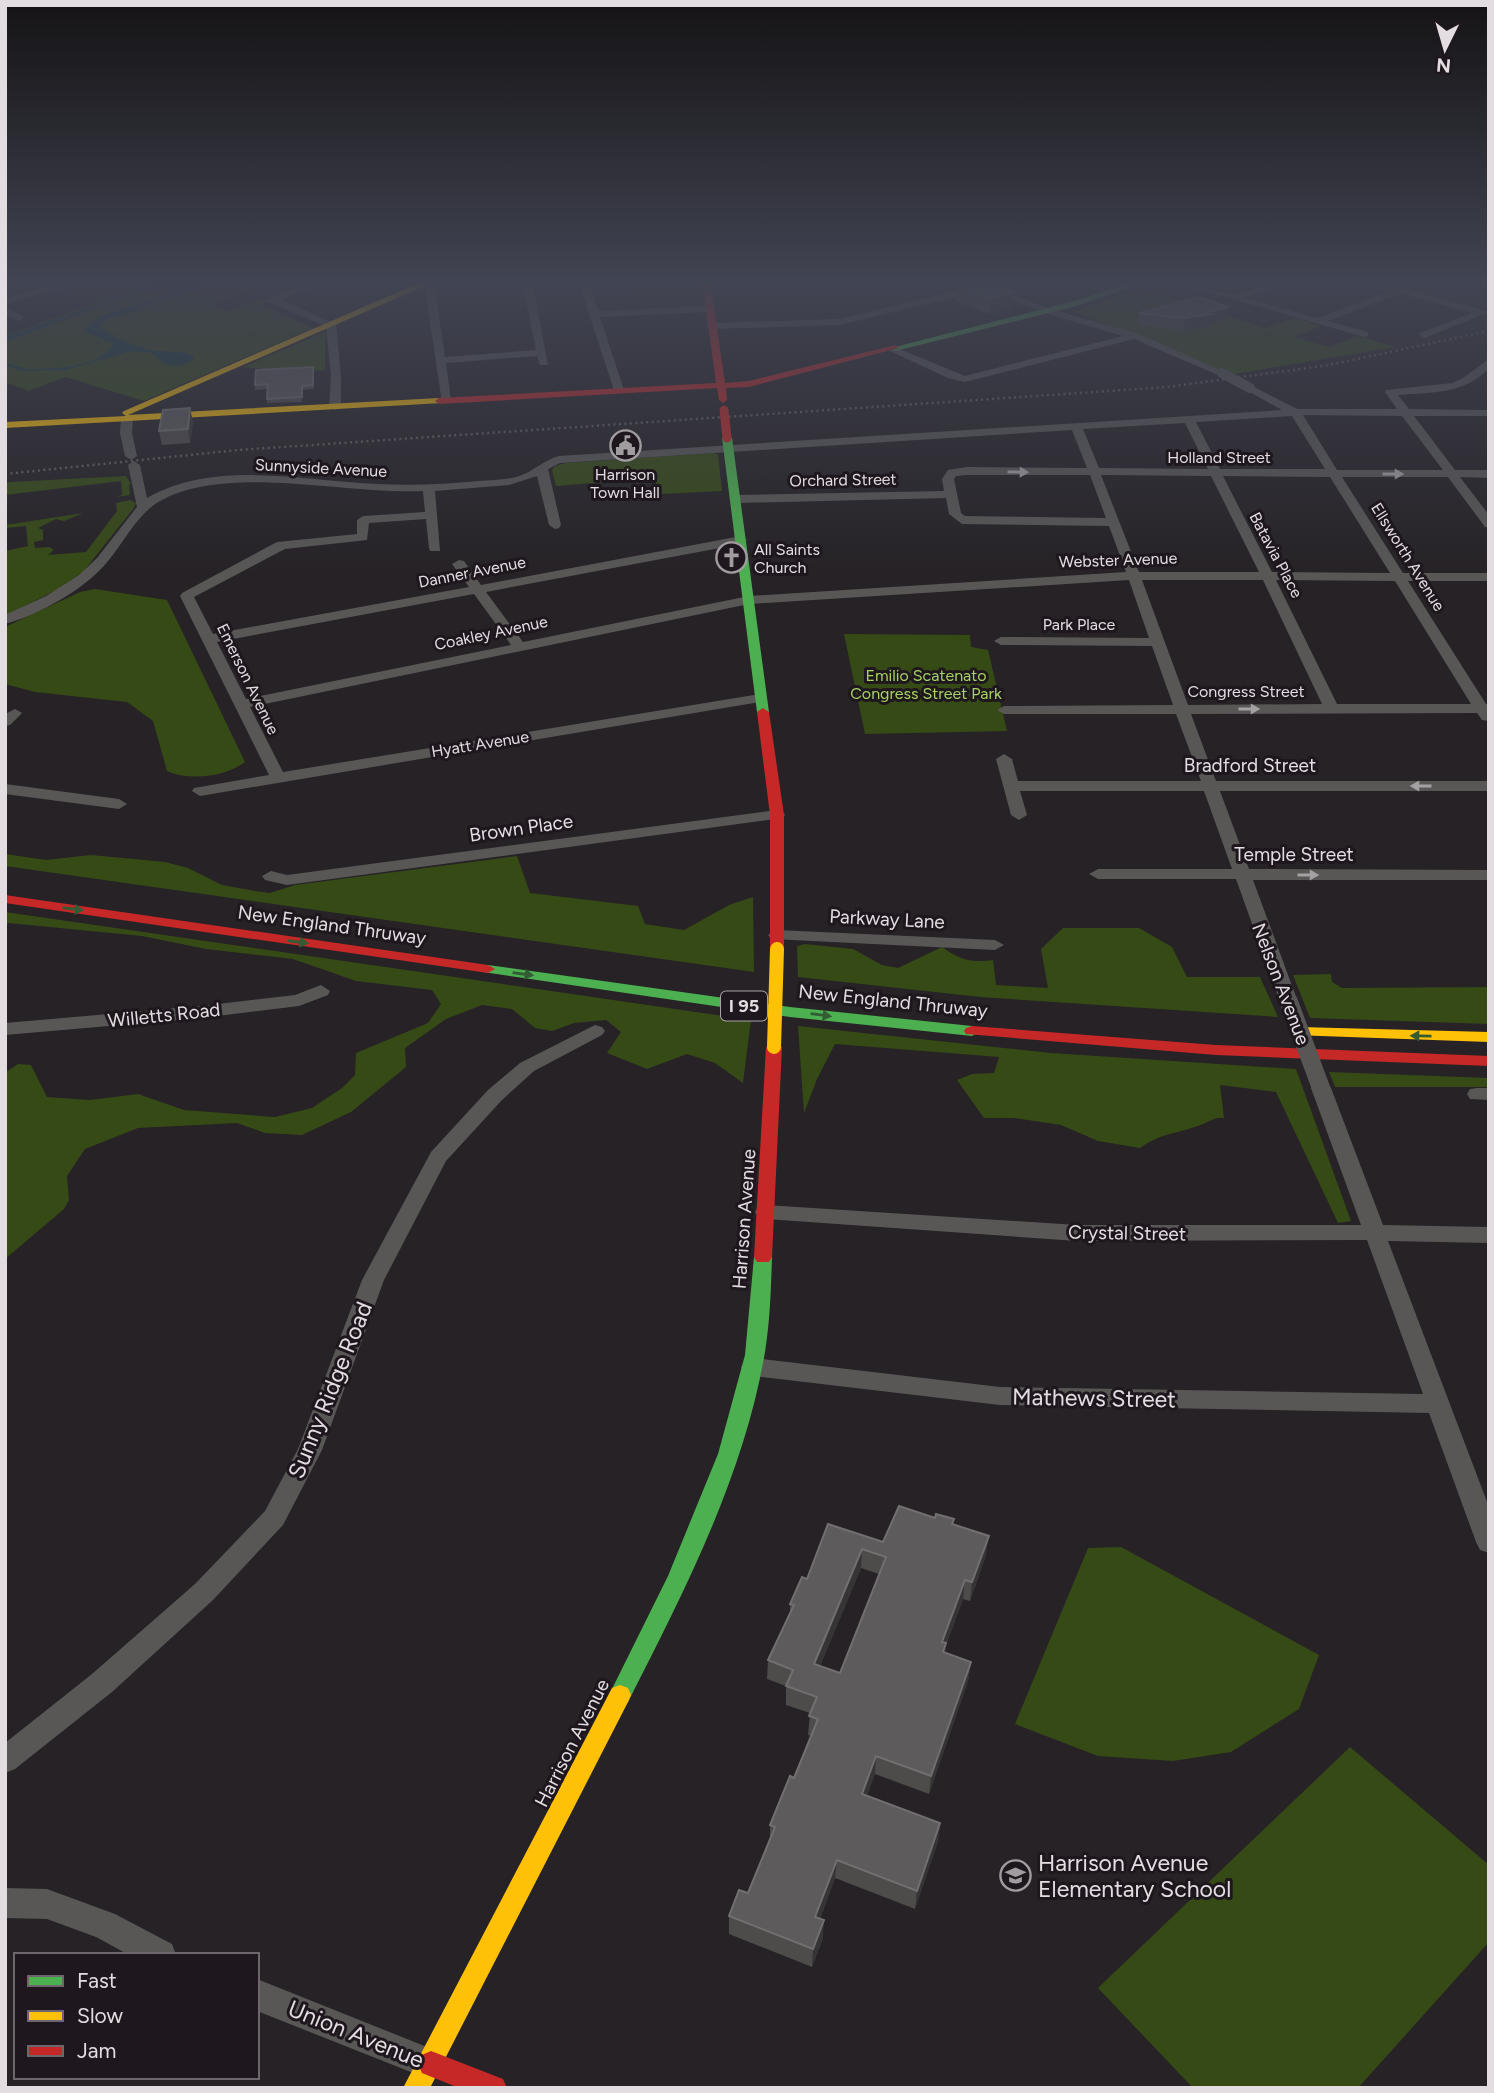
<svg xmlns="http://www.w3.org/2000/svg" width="1494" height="2093" viewBox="0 0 1494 2093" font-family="Figtree,sans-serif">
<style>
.green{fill:#364a16}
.water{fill:#123a41}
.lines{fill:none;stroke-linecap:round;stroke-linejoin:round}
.stream{stroke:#123a41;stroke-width:2.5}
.street{fill:#585756;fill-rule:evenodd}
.fast{fill:#4caf50;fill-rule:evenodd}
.slow{fill:#ffc107;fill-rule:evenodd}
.jam{fill:#c62828;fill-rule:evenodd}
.rail{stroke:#625f60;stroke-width:2.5;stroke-dasharray:2 3.5;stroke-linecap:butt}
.street-bridge-far1{stroke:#585756;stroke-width:10}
.street-bridge{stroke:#585756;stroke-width:18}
.slow-bridge{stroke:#ffc107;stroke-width:14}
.jam-bridge{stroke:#c62828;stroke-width:9}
.wall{fill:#4e4b4b;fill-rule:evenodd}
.shaded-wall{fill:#373436}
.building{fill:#5e5b5c;stroke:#736f71;stroke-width:2;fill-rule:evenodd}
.oneway{fill:#a4a1a3}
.oneway2{fill:#335b34}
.labels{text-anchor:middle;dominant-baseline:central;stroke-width:6;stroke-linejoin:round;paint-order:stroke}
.far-street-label{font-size:16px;fill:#e3dde2;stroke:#1f171e}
.far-poi-label{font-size:16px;fill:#e3dde2;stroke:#1f171e}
.far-park-label{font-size:16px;fill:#a6d462;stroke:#1f171e}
.shield{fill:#1f171e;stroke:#a8a2a7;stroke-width:2}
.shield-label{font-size:18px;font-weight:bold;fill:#e3dde2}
.street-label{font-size:19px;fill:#e3dde2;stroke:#1f171e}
.near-street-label{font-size:23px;fill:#e3dde2;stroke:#1f171e}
.near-poi-label{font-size:23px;fill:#e3dde2;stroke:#1f171e;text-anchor:start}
</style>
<rect width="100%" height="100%" fill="#262226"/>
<path class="green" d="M 93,280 L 274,280 L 210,306 L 231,311 L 258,299 L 266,301 L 262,306 L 313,328 L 144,401 L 65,377 L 29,391 L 5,382 L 5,336 L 99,301 L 75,289 Z
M 682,280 L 697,286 L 699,294 L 635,295 L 629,281 Z
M 1140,288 L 1266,328 L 1295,318 L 1321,326 L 1294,337 L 1329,347 L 1357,336 L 1396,347 L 1228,375 L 1145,338 L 1073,312 Z
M 325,332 L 325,370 L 266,374 L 266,369 L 243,367 Z
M 713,453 L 718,455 L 722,491 L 660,494 L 654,478 L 556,486 L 552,470 L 555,466 L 566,463 Z
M 126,476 L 131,484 L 129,485 L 130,495 L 116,497 L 122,495 L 121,481 L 5,495 L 5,483 L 10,482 Z
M 130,500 L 136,503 L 133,509 L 83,572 L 56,590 L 5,616 L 5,551 L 28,546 L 26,526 L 5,528 L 5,525 L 83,513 L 64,521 L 56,519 L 38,528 L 43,530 L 43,540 L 34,542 L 35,548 L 49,547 L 54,550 L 48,555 L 86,552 L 117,511 L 116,503 Z
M 95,589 L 167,600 L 245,762 C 225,777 190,781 167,771 L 153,721 L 127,702 L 35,692 L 5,684 L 5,627 L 80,592 Z
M 844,634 L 970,635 L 971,647 L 988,650 L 1007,731 L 865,734 Z
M 5,854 L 46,860 L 91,855 L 165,862 L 188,868 L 222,885 L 255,891 L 270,893 L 295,885 L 517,856 L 530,893 L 638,906 L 645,924 L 684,930 L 729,905 L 753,897 L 754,972 L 5,866 Z
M 5,912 L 751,1020 L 743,1083 L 715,1063 L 687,1054 L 647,1069 L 607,1053 L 621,1032 L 606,1020 L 574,1023 L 552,1031 L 535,1028 L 512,1009 L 482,1005 L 446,1019 L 405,1048 L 406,1067 L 351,1112 L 302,1135 L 265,1133 L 237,1123 L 138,1128 L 85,1149 L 67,1176 L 69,1200 L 64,1209 L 5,1259 L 5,1073 L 18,1064 L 31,1065 L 47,1097 L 90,1100 L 138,1094 L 184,1110 L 275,1117 L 312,1108 L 342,1088 L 355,1075 L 356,1053 L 428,1023 L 441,1004 L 432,990 L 356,981 L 293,959 L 206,949 L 142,936 L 8,923 L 5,926 Z
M 1063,928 L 1139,928 L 1172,947 L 1187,977 L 1260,977 L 1278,1017 L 980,997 L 798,977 L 797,946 L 805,944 L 853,949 L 882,965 L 898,968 L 942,947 C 960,960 971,963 993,960 L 996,985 L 1048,988 L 1041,949 Z
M 1331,974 L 1332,982 L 1342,988 L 1489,987 L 1489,1024 L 1310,1018 L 1293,975 Z
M 798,1026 L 1051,1053 L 1296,1069 L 1351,1221 L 1338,1223 L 1276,1092 L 1220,1085 L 1224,1118 C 1215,1117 1211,1121 1203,1124 C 1179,1134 1162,1132 1140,1148 L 1098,1141 L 1061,1125 L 1014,1118 L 984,1118 L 957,1080 L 972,1074 L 994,1073 L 999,1057 L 835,1044 L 817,1079 L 804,1113 Z
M 1329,1072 L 1489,1078 L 1489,1087 L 1335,1087 Z
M 1121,1547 L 1319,1655 L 1299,1709 L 1231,1752 L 1173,1761 L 1098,1756 L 1015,1724 L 1088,1548 Z
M 1350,1747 L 1489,1865 L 1489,1942 L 1358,2088 L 1193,2088 L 1098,1988 Z"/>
<path class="water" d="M 155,280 L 218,280 C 212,286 122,315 106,320 L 100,328 C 115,338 141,350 159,351 C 170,352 182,350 193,356 L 193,360 C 175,370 164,366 152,353 L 131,351 L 66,370 L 12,371 C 42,367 95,373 114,344 L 84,331 C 101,307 152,306 178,289 L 147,289 L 5,342 L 5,337 L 130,293 Z"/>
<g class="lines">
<path class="stream" d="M 5,364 L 25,370"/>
<path class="street" d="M 312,280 L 325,280 L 284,299 L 284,301 L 336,324 L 341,377 L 341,407 L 335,410 L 329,407 L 331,377 L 326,326 L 265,301 Z
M 430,280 L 434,283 L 445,357 L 536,350 L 522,280 L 532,280 L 548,365 L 540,365 L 537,356 L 446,363 L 451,400 L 442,402 L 424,283 Z
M 578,280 L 588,280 L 598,311 L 709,306 L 714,309 L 709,312 L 600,317 L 624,390 L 619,393 L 614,390 Z
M 775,280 L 857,280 L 826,288 L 706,284 L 701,281 Z
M 1001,280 L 1019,280 L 993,288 L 1051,309 L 1139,334 L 1227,373 L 1218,375 L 1134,339 L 965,382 L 948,378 L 888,350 L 897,348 L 965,376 L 1123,336 L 1045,313 L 985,290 L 839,325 L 711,329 L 706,326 L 711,323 L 839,319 Z
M 1167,280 C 1190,280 1210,292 1233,294 C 1248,296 1272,280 1292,280 L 1245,298 L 1317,318 L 1390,291 L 1358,280 C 1372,280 1385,286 1398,287 C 1408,287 1420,280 1432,280 L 1410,290 L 1489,312 L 1424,338 L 1419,335 L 1420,333 L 1472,313 L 1401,293 L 1328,321 L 1368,332 L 1368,336 L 1364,337 Z
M 67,281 L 72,284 L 70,286 L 5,304 L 5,298 Z
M 5,308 L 23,316 L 24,318 L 19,321 L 5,315 Z
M 1489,359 L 1489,368 C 1464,395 1431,392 1398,395 L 1409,409 L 1489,410 L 1489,416 L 1414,416 L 1455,470 L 1489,470 L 1489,478 L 1460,477 L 1489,515 L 1489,528 L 1485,527 L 1448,477 L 1342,477 L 1403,573 L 1489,573 L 1489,581 L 1408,581 L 1486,704 L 1489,704 L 1489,721 L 1482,720 L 1477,713 L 1191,714 L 1216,781 L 1489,781 L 1489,791 L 1220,791 L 1249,869 L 1489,870 L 1489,880 L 1253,880 L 1298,1002 L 1289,1008 L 1280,1002 L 1236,879 L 1098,879 L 1089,874 L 1098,869 L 1232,869 L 1204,791 L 1020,791 L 1027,815 L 1019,820 L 1011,815 L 996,759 L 1004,754 L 1012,759 L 1018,781 L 1201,781 L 1176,714 L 1004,714 L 997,710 L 1004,706 L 1173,705 L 1152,646 L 1001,645 L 994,641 L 1001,637 L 1149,638 L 1129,580 L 749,604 L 250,707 L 283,772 L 760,694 L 767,698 L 760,702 L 200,796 L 192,791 L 194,788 L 269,775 L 180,596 L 182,593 L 277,542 L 357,534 L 357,520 L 363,516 L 425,512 L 423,491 C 347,495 227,463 160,501 C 137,514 125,541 108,561 C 87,588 39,615 5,624 L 5,615 L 46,596 L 79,575 L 97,558 L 137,507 L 128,465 L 134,461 L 140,465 L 147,498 C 216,459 304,481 378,484 C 412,486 446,484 479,481 C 493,480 509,480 522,475 C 535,470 544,460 559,456 L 1282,410 L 1246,390 L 1245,388 L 1250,385 L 1297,409 L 1397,409 L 1385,392 L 1386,390 L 1452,383 L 1463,378 ZM 1303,415 L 1402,416 L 1443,470 L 1337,470 ZM 1292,416 L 1325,469 L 1220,469 L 1196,422 ZM 1185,423 L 1208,469 L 1099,468 L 1083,429 ZM 1072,430 L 1087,468 L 967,467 L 948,470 L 942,479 L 944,491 L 736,495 L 730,499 L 736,503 L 946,498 L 949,514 L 962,524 L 1109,526 L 1126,572 L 749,596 L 523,642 L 486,592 L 741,544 L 747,540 L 741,536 L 481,585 L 464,561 L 459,560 L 452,564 L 469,587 L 213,634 L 194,597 L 285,549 L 367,540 L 369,523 L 426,519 L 429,548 L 430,551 L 440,551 L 435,491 L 509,485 L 537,476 L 549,525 L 555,529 L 559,528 L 561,525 L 548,469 L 560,463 ZM 967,475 L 1090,475 L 1106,518 L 965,516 L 961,513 L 954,479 L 956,476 ZM 1101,475 L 1211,476 L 1259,572 L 1139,572 ZM 1223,476 L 1330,477 L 1390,573 L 1272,572 ZM 1142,580 L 1263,580 L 1322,704 L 1188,705 ZM 1276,580 L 1395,581 L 1471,704 L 1337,704 ZM 474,594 L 511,645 L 246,699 L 217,642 Z
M 127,416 L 133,419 L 132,433 L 137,456 L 131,460 L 125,456 L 120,433 L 121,419 Z
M 15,709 L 22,713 L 10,725 L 5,726 L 5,714 Z
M 5,784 L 119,799 L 127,804 L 119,809 L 5,794 Z
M 777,810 L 783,812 L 785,815 L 783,818 L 287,885 L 265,880 L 262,876 L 271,871 L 287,875 Z
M 777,930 L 995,940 L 1004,945 L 995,950 L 771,939 L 768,935 Z
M 321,985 L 330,991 L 328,995 L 299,1006 L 201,1018 L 5,1035 L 5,1023 L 201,1006 L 295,995 Z
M 595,1025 L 602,1027 L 605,1031 L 602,1035 L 534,1071 L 502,1100 L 446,1161 L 384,1280 L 322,1450 L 283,1525 L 213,1600 L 112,1692 L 15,1769 L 5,1773 L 5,1743 L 92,1674 L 195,1584 L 265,1511 L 298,1449 L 362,1280 L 431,1152 L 488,1090 L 520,1063 Z
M 1321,1082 L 1328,1083 L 1331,1088 L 1383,1225 L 1489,1227 L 1489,1243 L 1388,1241 L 1489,1507 L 1489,1553 L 1480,1550 L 1476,1542 L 1429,1413 L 1000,1405 L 753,1376 L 745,1373 L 741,1367 L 745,1361 L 753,1358 L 1000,1387 L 1423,1394 L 1367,1240 L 1077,1241 L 766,1219 L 758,1217 L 755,1212 L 758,1207 L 766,1205 L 1077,1225 L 1361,1225 L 1311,1088 L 1314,1083 Z
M 1477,1088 L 1489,1088 L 1489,1100 L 1470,1099 L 1467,1094 L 1470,1089 Z
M 5,1888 L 47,1889 L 115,1914 L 172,1944 L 176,1955 L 129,1955 L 96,1937 L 47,1919 L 5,1918 Z
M 257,1979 L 442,2053 L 447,2064 L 442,2075 L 431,2080 L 257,2011 Z"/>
<path class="fast" d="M 1139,280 L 1152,280 L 1077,306 L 895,351 L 891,348 L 1071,302 Z
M 727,435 L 732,438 L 769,712 L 763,716 L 757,712 L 722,438 Z
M 488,965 L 790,1007 L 972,1026 L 980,1031 L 972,1036 L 790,1017 L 483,972 L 481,969 Z
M 763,1251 L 769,1252 L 772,1257 C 771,1289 770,1321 765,1352 C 744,1476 684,1592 628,1702 L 620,1705 L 612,1702 L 609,1695 L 668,1576 L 718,1454 L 745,1355 L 754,1257 L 757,1252 Z"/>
<path class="slow" d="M 426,280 L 438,280 L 128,415 L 439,398 L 442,399 L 442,403 L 5,428 L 5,422 L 126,416 L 122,413 L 124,411 Z
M 1299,1027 L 1489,1032 L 1489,1042 L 1293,1035 L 1291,1032 L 1293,1029 Z
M 620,1685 L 628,1688 L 631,1695 L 628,1702 L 430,2088 L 403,2088 L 612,1688 Z"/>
<path class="jam" d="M 702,280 L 710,280 L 725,383 L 749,381 L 895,345 L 899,348 L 749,387 L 726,388 L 727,400 L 723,403 L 719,400 L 717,388 L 439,404 L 435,401 L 439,398 L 716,383 Z
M 763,708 L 769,712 L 784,815 L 784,949 L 777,953 L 770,949 L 770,815 L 757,712 Z
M 5,895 L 488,965 L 495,969 L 488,973 L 5,903 Z
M 972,1026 L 1216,1045 L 1489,1056 L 1489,1066 L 1216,1055 L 966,1034 L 964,1031 L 966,1028 Z
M 774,1042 L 782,1047 L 772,1257 L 769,1262 L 757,1262 L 754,1257 L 766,1047 Z
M 431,2051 L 503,2079 L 507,2088 L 459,2088 L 422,2073 L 418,2064 L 422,2055 Z"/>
<path class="rail" d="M 5,474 L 238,450 L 1168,387 L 1329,365 L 1489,331"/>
<path class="street-bridge-far1" d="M 1222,373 L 1250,388"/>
<path class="street-bridge" d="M 1289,1002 L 1321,1088"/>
<path class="slow-bridge" d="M 774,1047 L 777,949"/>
<path class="jam-bridge" d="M 724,410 L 727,438"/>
</g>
<path class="wall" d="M 957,285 L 1013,292 L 1012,309 L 989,314 L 956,301 Z
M 1228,307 L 1226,320 L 1210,324 L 1210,327 L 1183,330 L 1138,325 L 1139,313 Z
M 313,367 L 314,389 L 302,390 L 302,402 L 267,403 L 267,389 L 255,390 L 255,385 Z
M 193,422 L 190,443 L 162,445 L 159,431 Z
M 828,1524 L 883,1542 L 953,1524 L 986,1555 L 970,1601 L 963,1599 L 946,1645 L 945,1653 L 971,1662 L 968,1681 L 929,1794 L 875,1774 L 867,1795 L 940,1823 L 938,1841 L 915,1909 L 835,1878 L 820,1919 L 823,1938 L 812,1967 L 729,1934 L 729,1916 L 748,1893 L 770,1841 L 770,1825 L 794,1778 L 812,1736 L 808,1735 L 810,1713 L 786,1705 L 786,1686 L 767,1679 L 768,1660 L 790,1614 L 790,1604 L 807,1579 ZM 861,1568 L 879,1574 L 840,1673 L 820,1666 Z"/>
<path class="shaded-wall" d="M 1013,292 L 1012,309 L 989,314 L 990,298 Z
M 1228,307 L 1226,320 L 1210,324 L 1210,327 L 1183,330 L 1185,318 Z
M 190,408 L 193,422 L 190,443 L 188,429 Z
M 989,1536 L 986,1555 L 970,1601 L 972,1582 Z
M 862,1549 L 861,1568 L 813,1683 L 814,1664 Z
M 965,1580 L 963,1599 L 946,1645 L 944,1662 L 942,1642 Z
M 971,1662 L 968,1681 L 929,1794 L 931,1776 Z
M 876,1756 L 875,1774 L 861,1812 L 862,1794 Z
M 940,1823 L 938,1841 L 915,1909 L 917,1891 Z
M 837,1860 L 835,1878 L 814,1935 L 815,1917 Z
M 824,1920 L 823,1938 L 812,1967 L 813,1949 Z"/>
<path class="building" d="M 976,280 L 983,280 L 1013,292 L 990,298 L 957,285 Z
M 1199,297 L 1228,307 L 1207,312 L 1211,314 L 1185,318 L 1139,313 Z
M 313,367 L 313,385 L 302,386 L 302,397 L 267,399 L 268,384 L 255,385 L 256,370 Z
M 190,408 L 188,429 L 159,431 L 163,410 Z
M 899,1506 L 935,1518 L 936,1514 L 954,1519 L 952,1524 L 989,1536 L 972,1582 L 965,1580 L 942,1642 L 946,1643 L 943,1652 L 971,1662 L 931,1776 L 876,1756 L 862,1794 L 940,1823 L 917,1891 L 837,1860 L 815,1917 L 824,1920 L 813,1949 L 729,1916 L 739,1890 L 748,1893 L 775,1827 L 770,1825 L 790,1776 L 794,1778 L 818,1719 L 809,1716 L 817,1697 L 786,1686 L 793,1670 L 768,1660 L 794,1605 L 790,1604 L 802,1577 L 807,1579 L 828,1524 L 883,1542 ZM 862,1549 L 886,1557 L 840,1673 L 814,1664 Z"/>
<defs><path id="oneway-solid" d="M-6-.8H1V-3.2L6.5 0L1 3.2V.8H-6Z" transform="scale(1.75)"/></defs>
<g class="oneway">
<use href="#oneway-solid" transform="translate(1018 472) rotate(1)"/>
<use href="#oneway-solid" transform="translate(1393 474)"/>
<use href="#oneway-solid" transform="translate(1249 709)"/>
<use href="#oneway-solid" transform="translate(1421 786) rotate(180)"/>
<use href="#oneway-solid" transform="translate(1308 875)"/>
</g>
<g class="oneway2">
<use href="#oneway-solid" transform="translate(73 909) rotate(8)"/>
<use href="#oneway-solid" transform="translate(298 942) rotate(8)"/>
<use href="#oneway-solid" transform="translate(523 974) rotate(8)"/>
<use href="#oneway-solid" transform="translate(821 1015) rotate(7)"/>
<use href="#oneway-solid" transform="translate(1421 1036) rotate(-179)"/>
</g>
<linearGradient id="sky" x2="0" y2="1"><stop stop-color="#151315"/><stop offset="0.49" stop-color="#414452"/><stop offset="1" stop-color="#414452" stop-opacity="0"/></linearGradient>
<rect width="1494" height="573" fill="url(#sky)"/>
<defs>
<symbol id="civic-ring" viewBox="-11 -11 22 22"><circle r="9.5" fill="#1f171e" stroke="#a19ca0" stroke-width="1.5"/><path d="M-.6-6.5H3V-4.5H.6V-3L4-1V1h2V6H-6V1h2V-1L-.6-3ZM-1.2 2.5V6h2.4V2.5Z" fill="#a19ca0"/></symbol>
<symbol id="church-ring" viewBox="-11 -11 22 22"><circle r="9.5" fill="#1f171e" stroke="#a19ca0" stroke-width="1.5"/><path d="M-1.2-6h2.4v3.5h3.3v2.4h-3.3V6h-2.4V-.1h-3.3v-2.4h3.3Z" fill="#a19ca0"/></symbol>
<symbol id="school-ring" viewBox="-11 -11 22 22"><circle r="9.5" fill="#1f171e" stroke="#a19ca0" stroke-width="1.5"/><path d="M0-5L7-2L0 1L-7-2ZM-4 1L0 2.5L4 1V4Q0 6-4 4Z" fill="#a19ca0"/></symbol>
</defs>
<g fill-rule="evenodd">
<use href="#civic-ring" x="608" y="428" width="35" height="35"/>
<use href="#church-ring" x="714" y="540" width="35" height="35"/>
<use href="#school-ring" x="998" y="1858" width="35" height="35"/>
</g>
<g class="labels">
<g class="far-street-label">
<text x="1219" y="457">Holland Street</text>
<text transform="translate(321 468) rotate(3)">Sunnyside Avenue</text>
<text transform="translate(843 480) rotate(-1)">Orchard Street</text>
<text transform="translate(1276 555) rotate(62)">Batavia Place</text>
<text transform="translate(1408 557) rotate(58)">Ellsworth Avenue</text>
<text transform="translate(1118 560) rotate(-2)">Webster Avenue</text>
<text transform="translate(472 572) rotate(-11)">Danner Avenue</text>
<text x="1079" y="624">Park Place</text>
<text transform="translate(491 633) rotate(-12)">Coakley Avenue</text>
<text transform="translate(248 679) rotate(64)">Emerson Avenue</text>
<text x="1246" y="691">Congress Street</text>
<text transform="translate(480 744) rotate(-9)">Hyatt Avenue</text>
</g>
<g class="far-poi-label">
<text x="625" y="474">Harrison<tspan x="625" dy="18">Town Hall</tspan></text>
<text x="754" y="549" text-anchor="start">All Saints<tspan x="754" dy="18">Church</tspan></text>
</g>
<g class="far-park-label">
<text x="926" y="675">Emilio Scatenato<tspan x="926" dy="18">Congress Street Park</tspan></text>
</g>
<rect class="shield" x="721" y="991.5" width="46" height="29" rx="5"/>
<g class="shield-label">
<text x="744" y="1006">I 95</text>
</g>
<g class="street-label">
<text x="1250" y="765">Bradford Street</text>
<text transform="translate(521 828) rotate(-8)">Brown Place</text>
<text x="1294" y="854">Temple Street</text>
<text transform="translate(887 919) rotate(3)">Parkway Lane</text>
<text transform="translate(332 925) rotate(8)">New England Thruway</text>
<text transform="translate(1281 984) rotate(69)">Nelson Avenue</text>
<text transform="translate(893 1001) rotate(6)">New England Thruway</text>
<text transform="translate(164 1015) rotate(-6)">Willetts Road</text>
<text transform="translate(744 1219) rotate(-86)">Harrison Avenue</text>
<text transform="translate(1127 1233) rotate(1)">Crystal Street</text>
<text transform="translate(572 1743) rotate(-63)">Harrison Avenue</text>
</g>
<g class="near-street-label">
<text transform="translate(330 1390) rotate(-68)">Sunny Ridge Road</text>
<text transform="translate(1094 1398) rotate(1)">Mathews Street</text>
<text transform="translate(356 2034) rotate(22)">Union Avenue</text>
</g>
<g class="near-poi-label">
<text x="1038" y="1863">Harrison Avenue<tspan x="1038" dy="26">Elementary School</tspan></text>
</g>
</g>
<rect width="1494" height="2093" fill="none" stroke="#e3dde2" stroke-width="14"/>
<rect x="14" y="1953" width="245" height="126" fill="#1f171e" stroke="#6d666c" stroke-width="2"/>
<rect x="28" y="1976" width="35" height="10" fill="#4caf50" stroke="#6d666c" stroke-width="2"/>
<text x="77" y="1988" font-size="21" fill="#e3dde2">Fast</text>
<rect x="28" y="2011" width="35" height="10" fill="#ffc107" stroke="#6d666c" stroke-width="2"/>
<text x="77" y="2023" font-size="21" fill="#e3dde2">Slow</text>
<rect x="28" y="2046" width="35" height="10" fill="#c62828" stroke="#6d666c" stroke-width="2"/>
<text x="77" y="2058" font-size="21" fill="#e3dde2">Jam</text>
<g transform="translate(1445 49) rotate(185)" stroke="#1f171e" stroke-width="5" paint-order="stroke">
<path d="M0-5L12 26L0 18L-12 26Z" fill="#e3dde2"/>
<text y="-10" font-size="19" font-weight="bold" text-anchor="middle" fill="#e3dde2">N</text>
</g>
</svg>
